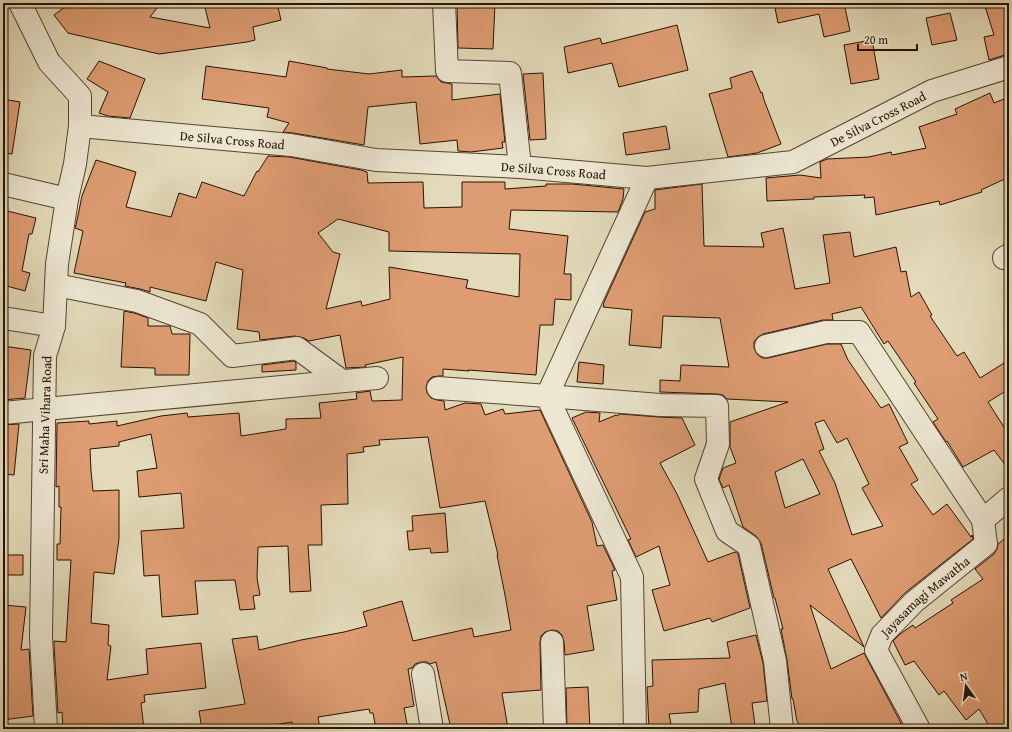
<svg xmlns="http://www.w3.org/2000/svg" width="1012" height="732" viewBox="0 0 1012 732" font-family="'Gentium Book Plus',serif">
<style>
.building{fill:#de9c72;stroke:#271203;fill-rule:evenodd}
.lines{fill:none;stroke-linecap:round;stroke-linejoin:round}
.minor-casing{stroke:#564430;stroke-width:24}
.minor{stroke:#ede7d2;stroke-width:22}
.labels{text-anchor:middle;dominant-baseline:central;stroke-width:3;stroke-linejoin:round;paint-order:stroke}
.street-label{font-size:13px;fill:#271203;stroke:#ede7d2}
</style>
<rect width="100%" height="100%" fill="#e3dab9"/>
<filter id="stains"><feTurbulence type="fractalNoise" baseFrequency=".005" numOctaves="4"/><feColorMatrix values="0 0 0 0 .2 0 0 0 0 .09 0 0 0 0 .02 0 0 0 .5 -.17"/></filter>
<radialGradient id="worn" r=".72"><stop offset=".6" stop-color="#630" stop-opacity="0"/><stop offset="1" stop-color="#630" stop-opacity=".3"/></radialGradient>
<path class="building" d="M 70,3 L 161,3 L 150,17 L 210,28 L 204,3 L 277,3 L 281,20 L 253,27 L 255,40 L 247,42 L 159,54 L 68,33 L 54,15 Z
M 457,3 L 495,3 L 493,49 L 458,48 Z
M 774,3 L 844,3 L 850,31 L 824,37 L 819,14 L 778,23 Z
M 984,3 L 1009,3 L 1009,55 L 1005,55 L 989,60 L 984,37 L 994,35 Z
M 950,13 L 957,40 L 932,45 L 926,18 Z
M 677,25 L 688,70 L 619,87 L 612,63 L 568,73 L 564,47 L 600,38 L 602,44 Z
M 872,40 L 879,79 L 851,84 L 844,45 Z
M 99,61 L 145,79 L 130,118 L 108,116 L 99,113 L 108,92 L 87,79 Z
M 289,61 L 327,68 L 327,69 L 369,74 L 402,70 L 402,77 L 436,76 L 441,82 L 452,84 L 452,100 L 500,94 L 505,142 L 502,142 L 503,148 L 471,152 L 458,151 L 457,140 L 420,144 L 416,102 L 368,107 L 364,145 L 293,133 L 283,132 L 289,123 L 267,117 L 269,108 L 202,99 L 206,66 L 286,77 Z
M 752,71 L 761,93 L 762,92 L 764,100 L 781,144 L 757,153 L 728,157 L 709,94 L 732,88 L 730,78 Z
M 543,73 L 546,139 L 530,140 L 523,74 Z
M 990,93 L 994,103 L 1009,97 L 1009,177 L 981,190 L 982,192 L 940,205 L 939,201 L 876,215 L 874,197 L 864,198 L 865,195 L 814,197 L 814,199 L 767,201 L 766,178 L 800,175 L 821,178 L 820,162 L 827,159 L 869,157 L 891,152 L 892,155 L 926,148 L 919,127 L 957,114 L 955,109 Z
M 3,99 L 20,102 L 12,154 L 3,153 Z
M 666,126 L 670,149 L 626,155 L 623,133 Z
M 268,156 L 289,157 L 361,170 L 367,172 L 368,183 L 423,182 L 424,208 L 462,207 L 462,182 L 505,182 L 505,189 L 546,186 L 546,184 L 572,184 L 624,189 L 623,199 L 618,212 L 511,210 L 509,229 L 568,236 L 564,274 L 571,274 L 571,300 L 555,299 L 553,325 L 540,325 L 536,375 L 468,370 L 469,371 L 443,369 L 443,376 L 439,376 L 432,377 L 428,381 L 426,387 L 427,393 L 431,398 L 437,400 L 444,401 L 445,410 L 465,403 L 481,404 L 485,415 L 503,409 L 505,414 L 540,410 L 592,522 L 597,546 L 603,545 L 615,570 L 612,571 L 617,600 L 587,606 L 594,650 L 565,655 L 564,642 L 562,635 L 558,631 L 552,630 L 545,632 L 541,636 L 540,642 L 541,690 L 502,693 L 508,729 L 451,729 L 436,662 L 430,664 L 427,662 L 421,662 L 415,664 L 412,668 L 408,669 L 414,706 L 404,708 L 408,729 L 376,729 L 373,713 L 370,713 L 369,709 L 318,717 L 320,729 L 293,729 L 292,722 L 249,729 L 202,729 L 199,711 L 245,704 L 232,639 L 257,636 L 259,650 L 301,640 L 344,632 L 367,626 L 363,612 L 402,601 L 413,641 L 472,628 L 474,637 L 511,630 L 505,595 L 497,555 L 498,555 L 485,501 L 440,508 L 428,437 L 379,440 L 380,445 L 363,447 L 364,452 L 347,454 L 348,504 L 321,505 L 322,545 L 308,545 L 311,591 L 290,592 L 288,546 L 258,547 L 257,578 L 260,595 L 253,596 L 255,609 L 240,610 L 235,580 L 195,581 L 198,614 L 162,617 L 159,575 L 144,576 L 141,531 L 184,528 L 181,493 L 139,497 L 137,471 L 157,468 L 151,434 L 119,442 L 119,446 L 90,449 L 91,471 L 93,491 L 119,490 L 119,539 L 114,574 L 94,572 L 91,623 L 109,625 L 108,645 L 111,646 L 107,680 L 148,674 L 146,649 L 201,643 L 206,688 L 144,695 L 145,702 L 141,703 L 144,729 L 63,729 L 62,712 L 58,713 L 54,645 L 54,641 L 66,642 L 71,560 L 57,560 L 57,544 L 60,544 L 61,507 L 59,507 L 59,486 L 56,487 L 57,423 L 89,421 L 89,424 L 117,421 L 117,426 L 161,416 L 187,413 L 188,417 L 239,413 L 241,436 L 286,429 L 286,419 L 321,418 L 319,403 L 357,399 L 356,393 L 370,391 L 372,401 L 402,400 L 403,357 L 365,365 L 366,367 L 346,368 L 340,335 L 309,341 L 304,338 L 295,336 L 260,340 L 259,332 L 237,329 L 243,270 L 216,262 L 206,301 L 150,287 L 150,292 L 140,289 L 125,286 L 126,283 L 74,273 L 83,231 L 75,228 L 76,225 L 82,196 L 96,160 L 136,172 L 126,207 L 171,217 L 179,193 L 196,198 L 202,182 L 244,196 L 257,171 L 258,172 ZM 338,219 L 389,232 L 389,251 L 520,254 L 519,297 L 466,288 L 468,280 L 389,267 L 390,299 L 362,306 L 361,301 L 326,309 L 340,254 L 333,252 L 318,233 Z
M 702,184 L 704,246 L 764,247 L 761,233 L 783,228 L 795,289 L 830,283 L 823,235 L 850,232 L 854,257 L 896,247 L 901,272 L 906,271 L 911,297 L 919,292 L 932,315 L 930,316 L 957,356 L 964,352 L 980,378 L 1009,360 L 1009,389 L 988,402 L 1009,435 L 1009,470 L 994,450 L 963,467 L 947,441 L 946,442 L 933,422 L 938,419 L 914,383 L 916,382 L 888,341 L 884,344 L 861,307 L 832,314 L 833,320 L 823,320 L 763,334 L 758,337 L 754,342 L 754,348 L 757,354 L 762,358 L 768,358 L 827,344 L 841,344 L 848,360 L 881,408 L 889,404 L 908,443 L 899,447 L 918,480 L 911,484 L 933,515 L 947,504 L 971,537 L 972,535 L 973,539 L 906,592 L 881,618 L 851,559 L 828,569 L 864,647 L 810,605 L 831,669 L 864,653 L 901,723 L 893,729 L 802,729 L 797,721 L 793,699 L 792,699 L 787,660 L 781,629 L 783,629 L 775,598 L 774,598 L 761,543 L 756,536 L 743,527 L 729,485 L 723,488 L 719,479 L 723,468 L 736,463 L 730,447 L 730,422 L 788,402 L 727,399 L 723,395 L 717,394 L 660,392 L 660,380 L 680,381 L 681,365 L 729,367 L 720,318 L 663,316 L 661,348 L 629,345 L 632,310 L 603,307 L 604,302 L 645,212 L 655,209 L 655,190 ZM 824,420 L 837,443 L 847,438 L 869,484 L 862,488 L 883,526 L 852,535 L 835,483 L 819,451 L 824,449 L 815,423 ZM 803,459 L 820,494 L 785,508 L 775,472 Z
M 3,210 L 36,218 L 32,234 L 29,234 L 22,271 L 30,273 L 25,291 L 3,285 Z
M 124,311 L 134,313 L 148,318 L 148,326 L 170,326 L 172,334 L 190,334 L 189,375 L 155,375 L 155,368 L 121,367 Z
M 3,346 L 31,350 L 25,398 L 3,400 Z
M 294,361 L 296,363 L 296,370 L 262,372 L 262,365 Z
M 579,362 L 604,365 L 603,384 L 577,382 Z
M 586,412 L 600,413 L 599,422 L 616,415 L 616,416 L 620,414 L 659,417 L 682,418 L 695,445 L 660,463 L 677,494 L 708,562 L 735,552 L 738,554 L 750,608 L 712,622 L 710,618 L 664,631 L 652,590 L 670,585 L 659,546 L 636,557 L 628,540 L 631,539 L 572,418 Z
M 19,424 L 14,475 L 3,474 L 3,425 Z
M 445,513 L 448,552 L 431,553 L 430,548 L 409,550 L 407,531 L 413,531 L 412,516 Z
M 1009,535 L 1009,729 L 991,729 L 979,709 L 966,720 L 944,691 L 939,695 L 914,661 L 905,665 L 893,641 L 900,634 L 913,625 L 915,628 L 953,603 L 951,600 L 983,579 L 975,569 L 994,554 L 997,549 L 998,544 Z
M 3,555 L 23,555 L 23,575 L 3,575 Z
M 3,605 L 26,607 L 21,650 L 29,649 L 33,716 L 3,720 Z
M 756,635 L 763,663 L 767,701 L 752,703 L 755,725 L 732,728 L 725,683 L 699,689 L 698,712 L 669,714 L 672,729 L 649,729 L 647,687 L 653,686 L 652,660 L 730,658 L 727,642 Z
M 588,687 L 590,729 L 567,729 L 566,688 Z"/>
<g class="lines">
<defs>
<g id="minor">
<path d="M 20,3 L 49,62 L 80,96 L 80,126 L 75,164 L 67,199 L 57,264 L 54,326 L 45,356 L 41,637 L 46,729"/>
<path d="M 444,3 L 447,71 L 510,73 L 520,167"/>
<path id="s1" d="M 80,126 L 291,145 L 376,160 L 520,167 L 647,178 L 793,162 L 932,91 L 1009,67"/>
<path d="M 3,184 L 67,199"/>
<path d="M 1004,258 L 1009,255"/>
<path d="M 56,285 L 137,301 L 200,324 L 232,356 L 297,348 L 342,381"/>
<path d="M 3,318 L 54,326"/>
<path d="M 766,346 L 826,332 L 859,332 L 983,520"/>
<path d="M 438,388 L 547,396 L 660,405 L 717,406 L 718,444 L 706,479 L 727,531 L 749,546 L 775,661 L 782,729"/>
<path d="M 3,413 L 377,378"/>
<path d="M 552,642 L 555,729"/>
<path d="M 423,674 L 432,729"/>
<path d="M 635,729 L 632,577 L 547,396 L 647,178"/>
<path id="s2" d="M 919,729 L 876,650 L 882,635 L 914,602 L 986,544 L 983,520 L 1009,498"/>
</g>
</defs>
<use href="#minor" class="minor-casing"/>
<use href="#minor" class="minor"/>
</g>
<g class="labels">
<g class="street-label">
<text stroke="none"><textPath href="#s1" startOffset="812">De Silva Cross Road</textPath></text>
<text stroke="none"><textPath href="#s1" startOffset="153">De Silva Cross Road</textPath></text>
<text stroke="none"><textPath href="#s1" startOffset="476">De Silva Cross Road</textPath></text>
<text transform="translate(45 415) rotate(-88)">Sri Maha Vihara Road</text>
<text stroke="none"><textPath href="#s2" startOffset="164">Jayasamagi Mawatha</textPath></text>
</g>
</g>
<rect width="1012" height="732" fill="none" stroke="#e3dab9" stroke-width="16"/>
<rect x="4" y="4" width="1004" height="724" fill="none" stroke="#271203" stroke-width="2"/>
<rect x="8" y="8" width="996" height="716" fill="none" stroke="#271203"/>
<g transform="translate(966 686) rotate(346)" stroke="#ede7d2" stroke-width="3" paint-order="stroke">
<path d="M0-3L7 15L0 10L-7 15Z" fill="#271203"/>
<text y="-6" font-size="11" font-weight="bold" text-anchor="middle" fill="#271203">N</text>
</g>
<path d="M858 44v6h59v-6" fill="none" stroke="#271203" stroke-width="2"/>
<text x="864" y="44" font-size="12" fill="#271203" stroke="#ede7d2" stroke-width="3" paint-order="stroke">20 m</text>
<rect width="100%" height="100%" filter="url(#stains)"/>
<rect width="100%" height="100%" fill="url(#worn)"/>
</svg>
